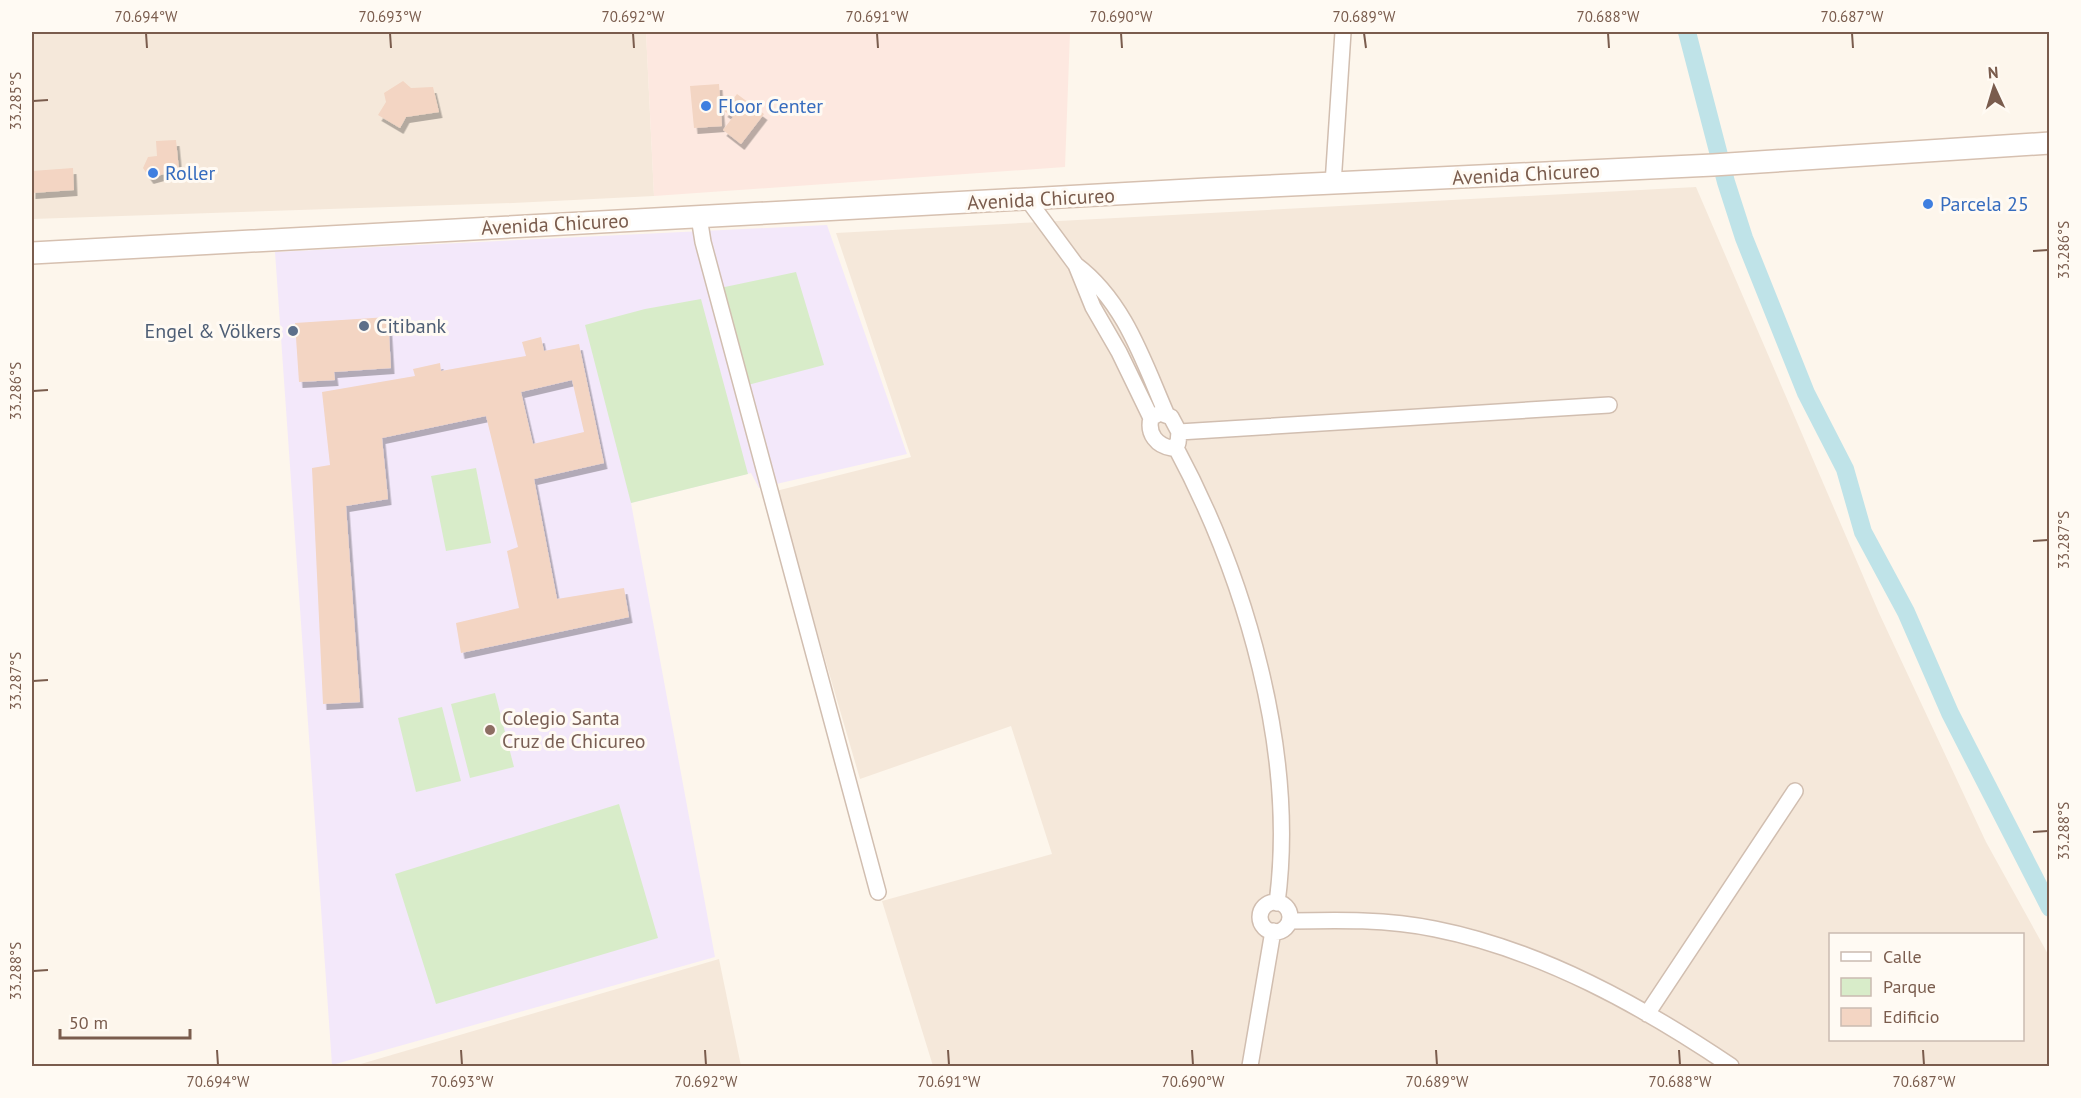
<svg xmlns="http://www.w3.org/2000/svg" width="2081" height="1098" viewBox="0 0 2081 1098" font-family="'PT Sans',sans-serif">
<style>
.residential{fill:#f5e8da;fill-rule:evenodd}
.commercial{fill:#fde8e0}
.education{fill:#f3e8fa}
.green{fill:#d8ecc9}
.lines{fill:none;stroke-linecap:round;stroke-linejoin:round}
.canal{stroke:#bfe3e8;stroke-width:18}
.building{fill:#f3d5c3;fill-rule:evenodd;filter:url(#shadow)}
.minor-casing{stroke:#d1beb0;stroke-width:18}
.secondary-casing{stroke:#d6c0b0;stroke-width:24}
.minor{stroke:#fff;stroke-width:15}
.secondary{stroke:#fff;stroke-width:21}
.ticks{fill:none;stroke:#7a5c4d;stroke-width:2}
.shop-dot{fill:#3f7fe0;stroke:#fffaf3;stroke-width:2}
.service-dot{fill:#5c6f8a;stroke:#fffaf3;stroke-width:2}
.education-dot{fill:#8d6e63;stroke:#fffaf3;stroke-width:2}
.labels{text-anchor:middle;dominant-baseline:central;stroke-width:6;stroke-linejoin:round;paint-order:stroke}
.shop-label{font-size:20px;fill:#366cbe;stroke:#fffaf3;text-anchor:start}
.street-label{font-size:20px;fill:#7a5c4d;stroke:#fffaf3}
.service-label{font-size:20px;fill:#4e5e75;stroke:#fffaf3;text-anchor:start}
.education-label{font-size:20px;fill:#785e54;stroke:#fffaf3;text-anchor:start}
.neatline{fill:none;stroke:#7a5c4d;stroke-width:2}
.ticks-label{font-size:15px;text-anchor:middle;fill:#7a5c4d}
</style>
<defs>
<filter id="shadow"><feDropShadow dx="3.5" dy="6" stdDeviation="0" flood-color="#0004"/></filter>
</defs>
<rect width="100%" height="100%" fill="#fdf6ec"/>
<path class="residential" d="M 32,32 L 646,32 L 654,196 L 513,203 L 32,219 Z
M 1696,187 L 1879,613 L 1986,842 L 2049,956 L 2049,1066 L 933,1066 L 882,901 L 1052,854 L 1011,726 L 860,779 L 776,491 L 911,457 L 836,233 ZM 1830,934 L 2022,934 L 2022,1040 L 1830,1040 Z
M 719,959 L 741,1066 L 354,1066 Z"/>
<path class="commercial" d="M 646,32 L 1070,32 L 1065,167 L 654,196 Z"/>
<path class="education" d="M 827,225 L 907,454 L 759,488 L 751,473 L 631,503 L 715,957 L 332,1065 L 275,252 Z"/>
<path class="green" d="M 796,272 L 824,365 L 744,386 L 720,288 Z
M 701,299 L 748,474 L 631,503 L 585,325 L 645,309 Z
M 476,468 L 491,543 L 446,551 L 431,476 Z
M 495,693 L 514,767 L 470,778 L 451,704 Z
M 442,707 L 461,781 L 416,792 L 398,718 Z
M 619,804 L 658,938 L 436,1004 L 395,874 Z"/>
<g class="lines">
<path class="canal" d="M 1687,32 L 1726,182 L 1744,238 L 1806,393 L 1845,469 L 1863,532 L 1906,612 L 1950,713 L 2050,908"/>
</g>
<path class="building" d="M 403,81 L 411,88 L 433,87 L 439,112 L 406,117 L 400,128 L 378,115 L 386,102 L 384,93 Z
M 719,84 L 722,126 L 694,128 L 690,86 Z
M 737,94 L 764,114 L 741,144 L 723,130 L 733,117 L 724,111 Z
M 176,140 L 179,170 L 150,178 L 143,168 L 148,157 L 157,156 L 156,141 Z
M 73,168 L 74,190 L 32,193 L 32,171 Z
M 388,317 L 391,368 L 334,372 L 335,380 L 299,382 L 295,323 Z
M 541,337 L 544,351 L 579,344 L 604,463 L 534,479 L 557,599 L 624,588 L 629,617 L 461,653 L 456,623 L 519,608 L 507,551 L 518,547 L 486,416 L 382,438 L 388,499 L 346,506 L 360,702 L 323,704 L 312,468 L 330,465 L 322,392 L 415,376 L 413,369 L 440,363 L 441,371 L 526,356 L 522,342 ZM 572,380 L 584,432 L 533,444 L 521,392 Z"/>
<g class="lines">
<defs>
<path id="minor" d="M 1333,184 L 1343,32
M 1028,200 L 1076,265 L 1093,307 L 1119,352 L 1151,418
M 699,217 L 703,242 L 878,892
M 1076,265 C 1124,301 1143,360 1166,413
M 1160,413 L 1171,417 L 1179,432 L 1178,443 L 1172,448 C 1157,446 1147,434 1151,418 Z
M 1179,432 L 1609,405
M 1175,446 C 1246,578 1297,753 1277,903
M1260 917a15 15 0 1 1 30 0a15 15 0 1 1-30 0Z
M 1290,921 C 1338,920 1387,919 1435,929 C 1541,950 1642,1006 1731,1066
M 1647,1014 L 1795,791
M 1250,1066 L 1273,931"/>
<path id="secondary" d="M 32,253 L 1207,189 L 1713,165 L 2050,143"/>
</defs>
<use href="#minor" class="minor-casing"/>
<use href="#secondary" class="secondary-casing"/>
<use href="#minor" class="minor"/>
<use href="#secondary" class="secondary"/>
</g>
<path class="ticks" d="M 146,33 L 147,48M 390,33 L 391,48M 633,33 L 634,48M 877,33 L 878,48M 1121,33 L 1122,48M 1364,33 L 1366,48M 1608,33 L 1609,48M 1852,33 L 1853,48M 33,101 L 48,100M 2033,251 L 2048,250M 33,391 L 48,390M 2033,541 L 2048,540M 33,681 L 48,680M 2033,832 L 2048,831M 33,971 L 48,970M 217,1050 L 218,1065M 461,1050 L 462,1065M 705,1050 L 706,1065M 948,1050 L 949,1065M 1192,1050 L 1193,1065M 1436,1050 L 1437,1065M 1679,1050 L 1680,1065M 1923,1050 L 1924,1065"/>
<g class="shop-dot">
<circle cx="706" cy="106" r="6"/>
<circle cx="153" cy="173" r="6"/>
<circle cx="1928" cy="204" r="6"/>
</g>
<g class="service-dot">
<circle cx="364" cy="326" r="6"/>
<circle cx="293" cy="331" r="6"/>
</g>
<circle class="education-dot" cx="490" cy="730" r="6"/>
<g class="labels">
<g class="shop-label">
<text x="718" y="106">Floor Center</text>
<text x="165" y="173">Roller</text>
<text x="1940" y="204">Parcela 25</text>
</g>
<g class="street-label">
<text transform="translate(1526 174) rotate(-3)">Avenida Chicureo</text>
<text transform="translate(1041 199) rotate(-3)">Avenida Chicureo</text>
<text transform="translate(555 224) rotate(-3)">Avenida Chicureo</text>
</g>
<g class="service-label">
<text x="376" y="326">Citibank</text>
<text x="281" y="331" text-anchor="end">Engel &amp; Völkers</text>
</g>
<g class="education-label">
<text x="502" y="718">Colegio Santa<tspan x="502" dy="23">Cruz de Chicureo</tspan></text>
</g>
</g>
<rect width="2081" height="1098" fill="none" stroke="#fffaf3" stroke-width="66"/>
<rect x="1829" y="933" width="195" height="108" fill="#fffaf3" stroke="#cabbb1" stroke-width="1.5"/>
<rect x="1841" y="952" width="30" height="9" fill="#ffffff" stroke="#cabbb1" stroke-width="1.5"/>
<text x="1883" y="963" font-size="18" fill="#7a5c4d">Calle</text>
<rect x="1841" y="978" width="30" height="18" fill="#d8ecc9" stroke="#cabbb1" stroke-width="1.5"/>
<text x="1883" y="993" font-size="18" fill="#7a5c4d">Parque</text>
<rect x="1841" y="1008" width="30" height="18" fill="#f3d5c3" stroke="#cabbb1" stroke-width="1.5"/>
<text x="1883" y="1023" font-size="18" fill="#7a5c4d">Edificio</text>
<g transform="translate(1994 87) rotate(356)" stroke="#fffaf3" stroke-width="4.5" paint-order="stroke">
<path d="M0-4.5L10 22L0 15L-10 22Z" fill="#7a5c4d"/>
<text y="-9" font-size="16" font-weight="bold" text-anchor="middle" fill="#7a5c4d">N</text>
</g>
<path d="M60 1029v9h130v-9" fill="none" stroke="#7a5c4d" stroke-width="3"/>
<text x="69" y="1029" font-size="18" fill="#7a5c4d" stroke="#fffaf3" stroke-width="4.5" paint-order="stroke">50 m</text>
<rect x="33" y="33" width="2015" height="1032" class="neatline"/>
<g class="ticks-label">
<text x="146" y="22">70.694°W</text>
<text x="390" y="22">70.693°W</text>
<text x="633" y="22">70.692°W</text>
<text x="877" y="22">70.691°W</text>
<text x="1121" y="22">70.690°W</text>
<text x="1364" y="22">70.689°W</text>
<text x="1608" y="22">70.688°W</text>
<text x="1852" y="22">70.687°W</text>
<text transform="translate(16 101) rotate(-90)" y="5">33.285°S</text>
<text transform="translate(2064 250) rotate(-90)" y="5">33.286°S</text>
<text transform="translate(16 391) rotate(-90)" y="5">33.286°S</text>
<text transform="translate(2064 540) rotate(-90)" y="5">33.287°S</text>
<text transform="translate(16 681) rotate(-90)" y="5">33.287°S</text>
<text transform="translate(2064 831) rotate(-90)" y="5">33.288°S</text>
<text transform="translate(16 971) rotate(-90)" y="5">33.288°S</text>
<text x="218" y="1087">70.694°W</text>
<text x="462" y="1087">70.693°W</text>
<text x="706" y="1087">70.692°W</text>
<text x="949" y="1087">70.691°W</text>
<text x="1193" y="1087">70.690°W</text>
<text x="1437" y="1087">70.689°W</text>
<text x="1680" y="1087">70.688°W</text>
<text x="1924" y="1087">70.687°W</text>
</g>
</svg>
